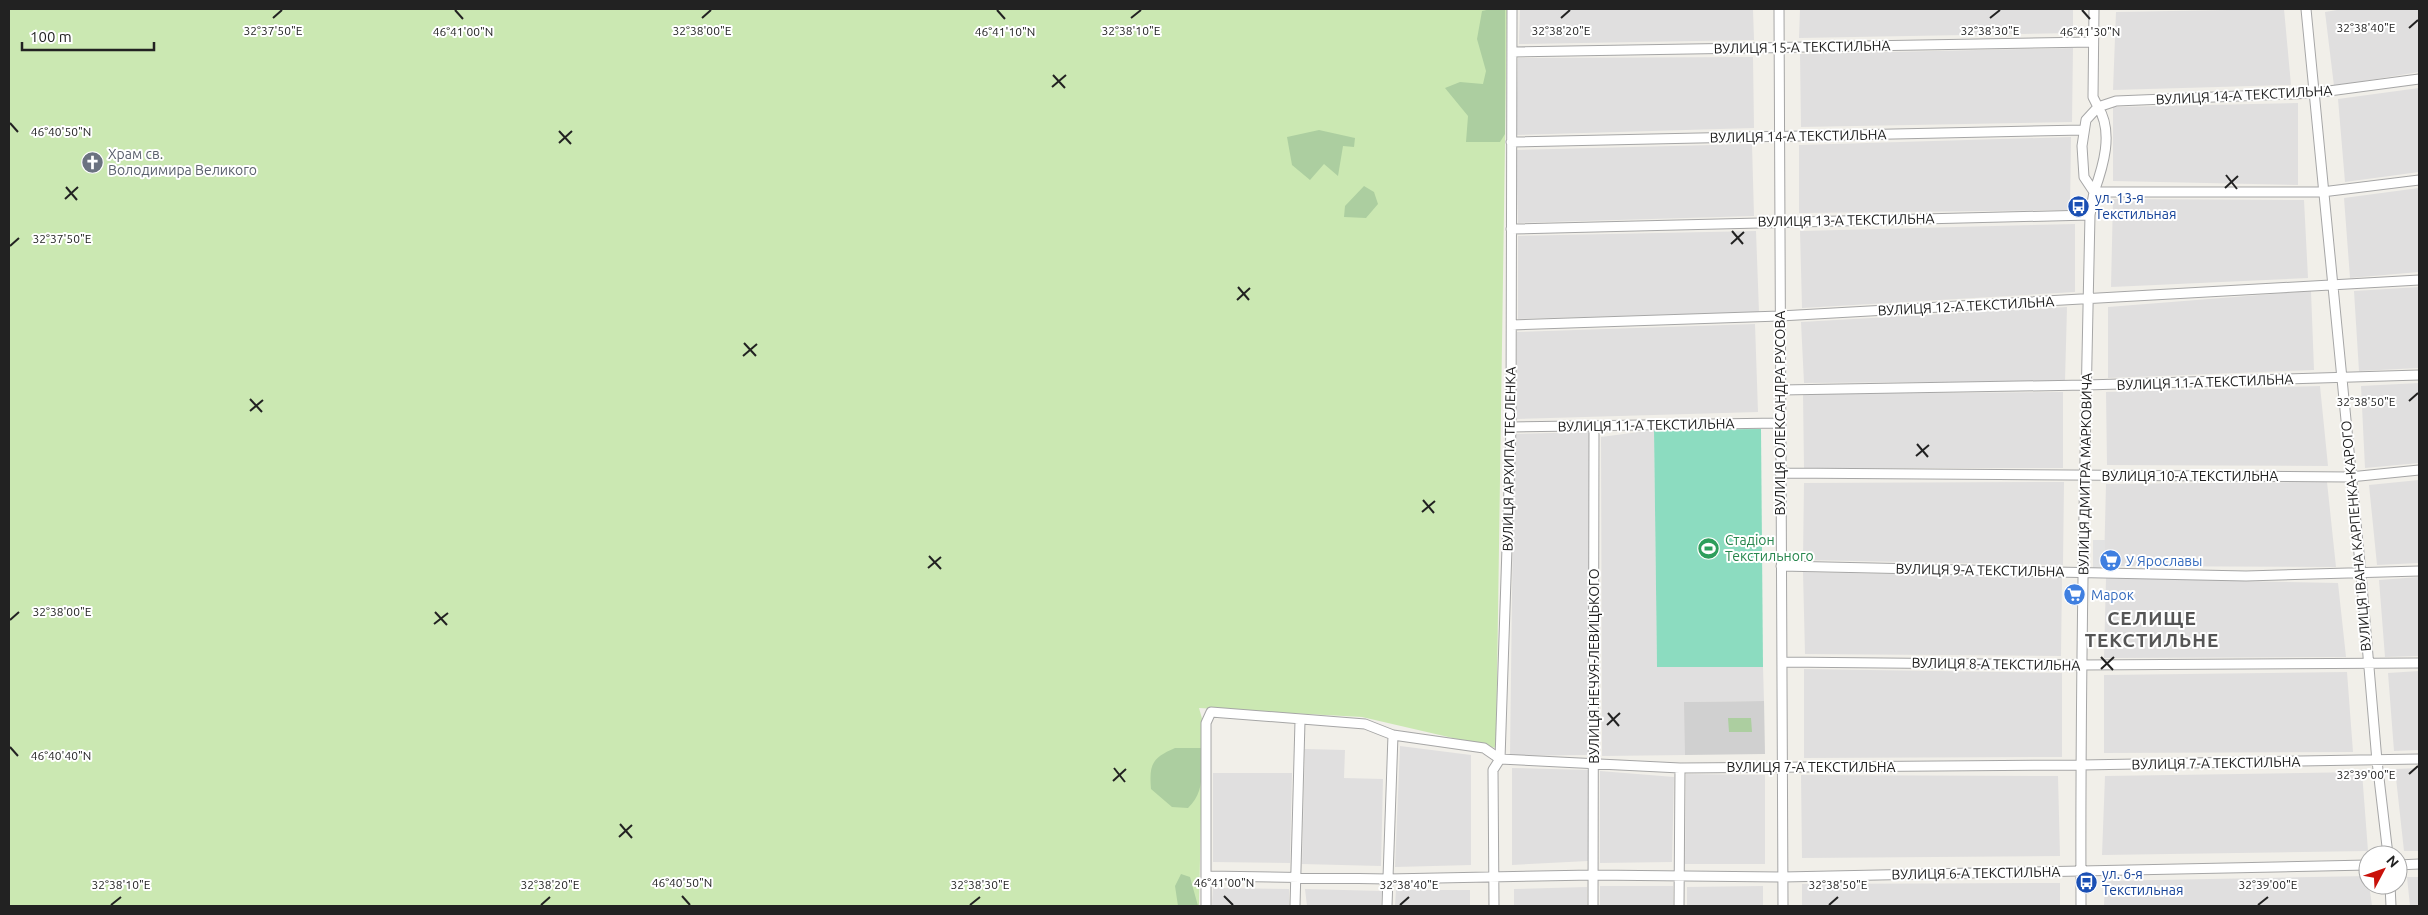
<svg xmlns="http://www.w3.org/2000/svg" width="2428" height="915" viewBox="0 0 2428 915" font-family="Ubuntu,sans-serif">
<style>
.residential{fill:#e0dfdf}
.religious{fill:#d0d0d0}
.grass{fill:#cbe8b2}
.forest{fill:#accea0}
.pitch{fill:#8cdcc0}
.parking{fill:#e2e2e2}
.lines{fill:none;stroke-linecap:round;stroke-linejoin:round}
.minor-casing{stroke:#a6a6a6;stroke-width:11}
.minor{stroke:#fff;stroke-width:9}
.ticks{fill:none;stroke:#222;stroke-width:2}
.labels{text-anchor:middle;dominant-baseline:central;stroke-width:4;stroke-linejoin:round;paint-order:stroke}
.street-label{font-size:14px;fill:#222;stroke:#fff}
.worship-label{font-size:14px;fill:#5b616d;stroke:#fff;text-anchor:start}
.transit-label{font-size:14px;fill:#164399;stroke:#fff;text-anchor:start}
.leisure-label{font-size:14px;fill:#27864d;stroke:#fff;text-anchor:start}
.shop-label{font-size:14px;fill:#366cbe;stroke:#fff;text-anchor:start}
.district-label{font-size:19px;font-weight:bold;letter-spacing:1px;fill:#555;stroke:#fff}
.ticks-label{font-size:12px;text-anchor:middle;fill:#222;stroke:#fff;stroke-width:4;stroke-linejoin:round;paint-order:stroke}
</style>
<rect width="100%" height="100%" fill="#f1efe9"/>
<path class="residential" d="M 1520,9 L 1753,9 L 1754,40 L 1519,44 Z
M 1800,9 L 2073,9 L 2073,33 L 1799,38 Z
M 2284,9 L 2291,85 L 2113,90 L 2116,12 Z
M 2343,9 L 2419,9 L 2419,72 L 2334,86 L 2325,12 Z
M 2073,48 L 2072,122 L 1801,127 L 1800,54 Z
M 1753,57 L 1754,128 L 1516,135 L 1518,58 Z
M 2419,88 L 2419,172 L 2345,182 L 2338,99 Z
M 2298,103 L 2298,185 L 2113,181 L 2113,107 Z
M 2071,137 L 2070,210 L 1799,213 L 1799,145 Z
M 1752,144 L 1754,216 L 1518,223 L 1516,150 Z
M 2419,188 L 2419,272 L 2350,278 L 2344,198 Z
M 2113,199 L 2304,200 L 2308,278 L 2111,287 Z
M 2075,224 L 2075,292 L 1802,308 L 1800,231 Z
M 1756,231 L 1759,312 L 1518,319 L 1518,236 Z
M 2419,287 L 2419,368 L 2359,371 L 2354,291 Z
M 2311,291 L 2314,370 L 2108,378 L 2108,307 Z
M 2067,307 L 2065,381 L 1804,383 L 1801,322 Z
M 1755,324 L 1758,412 L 1516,419 L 1517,332 Z
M 2419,383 L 2419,463 L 2365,468 L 2361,386 Z
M 2320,386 L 2328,466 L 2107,465 L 2106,392 Z
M 2063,392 L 2063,468 L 1804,468 L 1803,394 Z
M 1654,430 L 1657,667 L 1763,667 L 1764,701 L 1685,702 L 1685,755 L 1602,756 L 1601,437 Z
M 1590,432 L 1588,755 L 1510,756 L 1514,434 Z
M 2419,480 L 2419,563 L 2377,565 L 2369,485 Z
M 2064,482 L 2063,565 L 1803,560 L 1804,483 Z
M 2327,482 L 2336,567 L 2104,566 L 2106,484 Z
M 1803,572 L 2062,578 L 2061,656 L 1805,654 Z
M 2419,577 L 2419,656 L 2385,657 L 2379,580 Z
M 2106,578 L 2338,583 L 2346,657 L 2104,658 Z
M 1804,669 L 2062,673 L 2062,757 L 1804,758 Z
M 2419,671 L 2419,750 L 2394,751 L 2388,673 Z
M 2347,672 L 2353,752 L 2104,753 L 2104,675 Z
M 1400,746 L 1471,755 L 1471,865 L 1395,867 Z
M 1305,749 L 1345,750 L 1344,778 L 1383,779 L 1381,866 L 1302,864 Z
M 1512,768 L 1588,770 L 1588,861 L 1512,865 Z
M 2419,768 L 2419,851 L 2404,851 L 2395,769 Z
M 1600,771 L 1674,777 L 1672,862 L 1600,863 Z
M 2362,772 L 2368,851 L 2102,855 L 2105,776 Z
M 1213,773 L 1292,773 L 1290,863 L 1213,862 Z
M 1686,774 L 1765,775 L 1765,864 L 1685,864 Z
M 1801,775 L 2058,776 L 2060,856 L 1802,858 Z
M 2368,876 L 2372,906 L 2104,906 L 2105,881 Z
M 2407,877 L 2419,877 L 2419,906 L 2410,906 Z
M 2060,883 L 2060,906 L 1802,906 L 1802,884 Z
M 1600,886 L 1673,886 L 1673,906 L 1600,906 Z
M 1763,886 L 1763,906 L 1687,906 L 1687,887 Z
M 1587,887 L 1587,906 L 1514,906 L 1514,889 Z
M 1213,888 L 1289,889 L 1289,906 L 1212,906 Z
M 1305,889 L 1382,891 L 1381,906 L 1307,906 Z
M 1396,890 L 1470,890 L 1470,906 L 1395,906 Z"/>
<path class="religious" d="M 1764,701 L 1765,754 L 1685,755 L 1684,702 Z"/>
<path class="grass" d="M 9,9 L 1507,9 L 1496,748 L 1362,717 L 1199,708 L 1203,722 L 1199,906 L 9,906 Z"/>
<path class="forest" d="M 1491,9 L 1505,9 L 1505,134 L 1500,142 L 1466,142 L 1468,116 L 1445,88 L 1460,82 L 1483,84 L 1486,71 L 1477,39 L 1482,11 Z
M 1319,130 L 1355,138 L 1354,147 L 1343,146 L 1338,176 L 1324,164 L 1310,180 L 1292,165 L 1287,137 Z
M 1364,186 L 1374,192 L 1378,204 L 1366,218 L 1344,217 L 1345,206 Z
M 1728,718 L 1751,718 L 1752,732 L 1729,732 Z
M 1175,748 L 1201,748 C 1201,770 1206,791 1188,808 L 1172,807 L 1151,789 C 1149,764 1152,758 1175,748 Z
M 1181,874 L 1190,877 L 1198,906 L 1178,906 L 1175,886 Z"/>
<path class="pitch" d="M 1761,429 L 1763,667 L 1657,667 L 1654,430 Z"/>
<path class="parking" d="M 2093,540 L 2105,540 L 2105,568 L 2093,568 Z"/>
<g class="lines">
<defs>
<path id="minor" d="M 1779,9 L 1783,906
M 2306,9 L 2361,574 L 2377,761 L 2388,855
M 1512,52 L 2093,42
M 2419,79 L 2314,93 L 2116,101 L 2098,107 C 2114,132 2103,167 2094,192 L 2322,192 L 2419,180
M 1511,142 L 2084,130
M 1511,229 L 2090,215
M 1512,325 L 1780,316 L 2419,280
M 1781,390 L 2086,385 L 2419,375
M 1511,427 L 1781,423
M 1780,473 L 2350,477 L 2419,470
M 1781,566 L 2246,576 L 2419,571
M 1783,662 L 2081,665 L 2419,663
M 2398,865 L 2419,864
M 1207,876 L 1388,879 L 1593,875 L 1783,877 L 2368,865
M 2390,885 L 2391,906
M 1206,906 L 1206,723 L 1211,712 L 1365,724 L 1393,735 L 1484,748 L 1500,759 L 1680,768 L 2082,765 L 2419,759
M 1295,906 L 1300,721
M 1387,906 L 1393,735
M 1494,906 L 1493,770 L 1500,759 L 1511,427 L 1512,9
M 1593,906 L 1594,426
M 1679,906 L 1680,768
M 2081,906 C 2080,676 2085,445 2090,215 L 2094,192 L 2084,177 L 2082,146 L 2086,120 L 2098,107 L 2093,97 L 2094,9"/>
</defs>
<use href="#minor" class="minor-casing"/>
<use href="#minor" class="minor"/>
</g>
<path class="ticks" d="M 455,10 L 463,19M 997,10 L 1005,19M 2082,10 L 2090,19M 273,18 L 282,10M 702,18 L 711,10M 1131,18 L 1141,10M 1561,18 L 1570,10M 1990,18 L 2000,10M 2409,28 L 2418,20M 1053,75 L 1065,88M 1052,87 L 1066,75M 10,123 L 18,132M 559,131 L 571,144M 559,143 L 572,131M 2226,175 L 2237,189M 66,187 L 77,200M 2225,188 L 2238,176M 65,199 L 78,187M 1732,231 L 1743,244M 1731,244 L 1744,232M 10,246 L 19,238M 1238,287 L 1249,300M 1237,300 L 1250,288M 744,343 L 756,356M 743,356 L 757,344M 250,399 L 262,412M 2409,401 L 2418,393M 250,411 L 263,400M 1917,444 L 1928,457M 1916,456 L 1929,445M 1423,500 L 1434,513M 1422,512 L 1435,501M 929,556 L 941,569M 928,568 L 941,557M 435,612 L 447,625M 10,620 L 19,612M 434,624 L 448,613M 2101,657 L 2113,670M 2101,669 L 2114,657M 1608,713 L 1619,726M 1607,725 L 1620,713M 10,747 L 18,756M 1114,768 L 1125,782M 2409,774 L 2418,766M 1113,781 L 1126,769M 620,824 L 632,838M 619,837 L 632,825M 682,896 L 690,905M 1224,896 L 1233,905M 111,905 L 121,897M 541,905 L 550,897M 970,905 L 980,897M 1400,905 L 1409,897M 1829,905 L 1838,897M 2258,905 L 2268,897"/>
<defs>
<symbol id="church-disc" viewBox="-11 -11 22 22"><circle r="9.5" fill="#6b7280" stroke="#fff"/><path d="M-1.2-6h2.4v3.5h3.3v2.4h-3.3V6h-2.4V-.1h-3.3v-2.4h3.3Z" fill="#fff"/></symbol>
<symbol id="bus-disc" viewBox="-11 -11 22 22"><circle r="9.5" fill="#1a4fb4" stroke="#fff"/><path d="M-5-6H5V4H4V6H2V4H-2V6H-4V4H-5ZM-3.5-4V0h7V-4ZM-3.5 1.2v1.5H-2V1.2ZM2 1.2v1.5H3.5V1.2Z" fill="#fff"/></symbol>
<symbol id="stadium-disc" viewBox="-11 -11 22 22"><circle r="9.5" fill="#2e9e5b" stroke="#fff"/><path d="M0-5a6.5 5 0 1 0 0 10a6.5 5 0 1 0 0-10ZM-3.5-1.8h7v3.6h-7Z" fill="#fff"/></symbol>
<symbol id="supermarket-disc" viewBox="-11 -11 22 22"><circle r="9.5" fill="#3f7fe0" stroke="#fff"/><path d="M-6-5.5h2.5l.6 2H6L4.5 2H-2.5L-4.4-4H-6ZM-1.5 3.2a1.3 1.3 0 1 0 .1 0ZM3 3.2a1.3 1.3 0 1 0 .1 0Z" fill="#fff"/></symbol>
</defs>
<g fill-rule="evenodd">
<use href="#church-disc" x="80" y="150" width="25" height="25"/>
<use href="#bus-disc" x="2066" y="194" width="25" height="25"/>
<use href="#stadium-disc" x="1696" y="536" width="25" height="25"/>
<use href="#supermarket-disc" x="2098" y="548" width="25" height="25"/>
<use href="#supermarket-disc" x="2062" y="582" width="25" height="25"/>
<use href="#bus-disc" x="2074" y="870" width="25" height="25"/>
</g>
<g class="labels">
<g class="street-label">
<text transform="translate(1802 47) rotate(-1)">ВУЛИЦЯ 15-А ТЕКСТИЛЬНА</text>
<text transform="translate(2244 95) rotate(-3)">ВУЛИЦЯ 14-А ТЕКСТИЛЬНА</text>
<text transform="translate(1798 136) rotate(-1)">ВУЛИЦЯ 14-А ТЕКСТИЛЬНА</text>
<text transform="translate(1846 220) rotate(-1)">ВУЛИЦЯ 13-А ТЕКСТИЛЬНА</text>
<text transform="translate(1966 306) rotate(-3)">ВУЛИЦЯ 12-А ТЕКСТИЛЬНА</text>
<text transform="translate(2205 382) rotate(-2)">ВУЛИЦЯ 11-А ТЕКСТИЛЬНА</text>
<text transform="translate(1780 413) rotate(-90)">ВУЛИЦЯ ОЛЕКСАНДРА РУСОВА</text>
<text transform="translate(1646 425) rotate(-1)">ВУЛИЦЯ 11-А ТЕКСТИЛЬНА</text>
<text transform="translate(1509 459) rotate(-89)">ВУЛИЦЯ АРХИПА ТЕСЛЕНКА</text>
<text transform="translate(2085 474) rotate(-89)">ВУЛИЦЯ ДМИТРА МАРКОВИЧА</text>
<text x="2190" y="476">ВУЛИЦЯ 10-А ТЕКСТИЛЬНА</text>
<text transform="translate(2356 536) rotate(-95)">ВУЛИЦЯ ІВАНА КАРПЕНКА-КАРОГО</text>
<text transform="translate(1980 570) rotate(1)">ВУЛИЦЯ 9-А ТЕКСТИЛЬНА</text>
<text transform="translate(1996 664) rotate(1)">ВУЛИЦЯ 8-А ТЕКСТИЛЬНА</text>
<text transform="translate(1594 666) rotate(-90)">ВУЛИЦЯ НЕЧУЯ-ЛЕВИЦЬКОГО</text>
<text transform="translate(2216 763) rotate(-1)">ВУЛИЦЯ 7-А ТЕКСТИЛЬНА</text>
<text x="1811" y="767">ВУЛИЦЯ 7-А ТЕКСТИЛЬНА</text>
<text transform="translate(1976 873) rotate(-1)">ВУЛИЦЯ 6-А ТЕКСТИЛЬНА</text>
</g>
<g class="worship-label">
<text x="108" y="154">Храм св.<tspan x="108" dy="16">Володимира Великого</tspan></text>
</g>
<g class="transit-label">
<text x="2095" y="198">ул. 13-я<tspan x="2095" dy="16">Текстильная</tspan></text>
<text x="2102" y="874">ул. 6-я<tspan x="2102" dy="16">Текстильная</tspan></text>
</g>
<g class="leisure-label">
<text x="1725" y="540">Стадіон<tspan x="1725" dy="16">Текстильного</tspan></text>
</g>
<g class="shop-label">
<text x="2126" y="561">У Ярославы</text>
<text x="2091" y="595">Марок</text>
</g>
<g class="district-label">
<text x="2152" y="618">СЕЛИЩЕ<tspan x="2152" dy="22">ТЕКСТИЛЬНЕ</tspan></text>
</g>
</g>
<g class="ticks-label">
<text x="2366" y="32">32°38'40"E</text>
<text x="273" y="35">32°37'50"E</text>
<text x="702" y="35">32°38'00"E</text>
<text x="1131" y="35">32°38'10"E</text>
<text x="1561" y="35">32°38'20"E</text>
<text x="1990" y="35">32°38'30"E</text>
<text x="1005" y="36">46°41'10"N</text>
<text x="463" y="36">46°41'00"N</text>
<text x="2090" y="36">46°41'30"N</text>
<text x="61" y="136">46°40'50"N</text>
<text x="62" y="243">32°37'50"E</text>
<text x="2366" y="406">32°38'50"E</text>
<text x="62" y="616">32°38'00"E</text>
<text x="61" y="760">46°40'40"N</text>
<text x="2366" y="779">32°39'00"E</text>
<text x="682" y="887">46°40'50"N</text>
<text x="1224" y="887">46°41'00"N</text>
<text x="121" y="889">32°38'10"E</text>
<text x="550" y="889">32°38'20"E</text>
<text x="980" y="889">32°38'30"E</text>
<text x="1409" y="889">32°38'40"E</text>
<text x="1838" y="889">32°38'50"E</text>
<text x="2268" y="889">32°39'00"E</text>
</g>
<rect width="2428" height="915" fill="none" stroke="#222222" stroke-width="20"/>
<g transform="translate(2383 870) rotate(49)"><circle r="24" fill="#ffffff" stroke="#a7a7a7"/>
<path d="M0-4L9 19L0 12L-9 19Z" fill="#c9110a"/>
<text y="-8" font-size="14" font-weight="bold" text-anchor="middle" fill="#222222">N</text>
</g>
<path d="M22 42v8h132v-8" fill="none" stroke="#222222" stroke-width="2.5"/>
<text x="30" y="42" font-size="15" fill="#222222" stroke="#ffffff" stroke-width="4" paint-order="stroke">100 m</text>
</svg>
